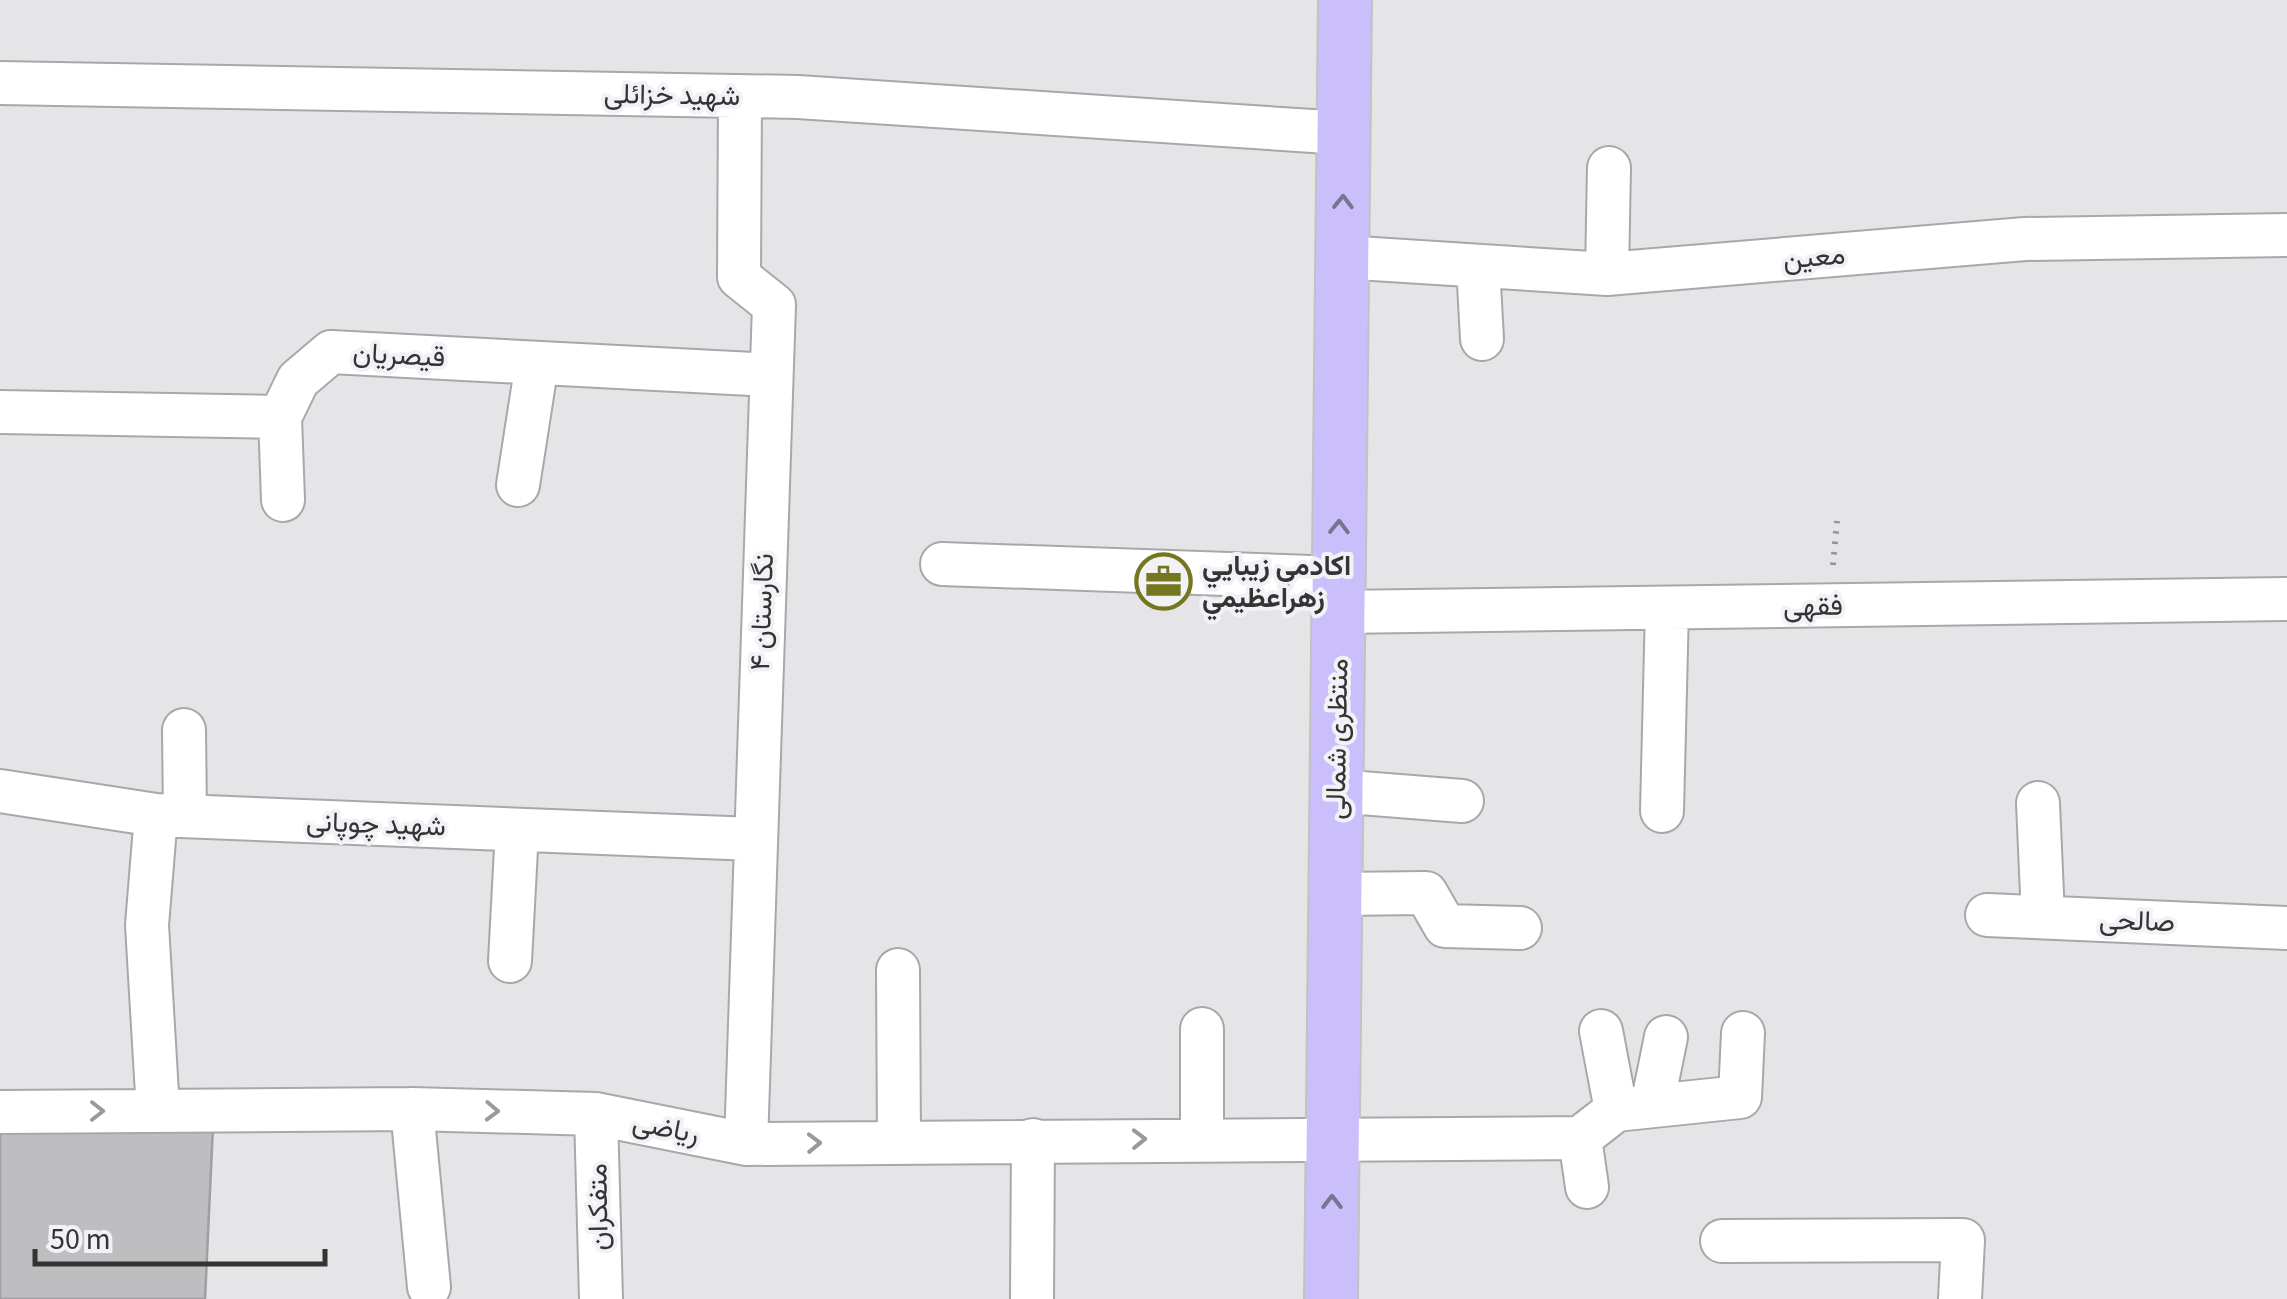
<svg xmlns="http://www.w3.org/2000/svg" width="2287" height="1299" viewBox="0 0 2287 1299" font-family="'Source Sans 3',Vazirmatn,sans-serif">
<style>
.building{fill:#bebec1;stroke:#9f9fa2;stroke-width:2.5}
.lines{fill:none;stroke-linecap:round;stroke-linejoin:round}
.minor-casing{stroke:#a8a8ab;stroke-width:46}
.major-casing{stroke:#c2c2c2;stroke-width:56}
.path{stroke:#959597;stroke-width:6;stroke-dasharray:2.5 8;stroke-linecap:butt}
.minor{stroke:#fff;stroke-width:42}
.major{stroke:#cbbffb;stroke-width:52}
.oneway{stroke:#78738e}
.oneway2{stroke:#9a9a9a}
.labels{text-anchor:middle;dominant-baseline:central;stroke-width:8;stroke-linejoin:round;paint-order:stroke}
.street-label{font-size:28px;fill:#343435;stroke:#f2f2f6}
.poi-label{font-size:28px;font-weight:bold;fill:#343435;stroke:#f2f2f6;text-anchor:start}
</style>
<rect width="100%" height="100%" fill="#e5e5e8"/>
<path class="building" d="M 0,1126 L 213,1126 L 205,1299 L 0,1299 Z"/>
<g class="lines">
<defs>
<path id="minor" d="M 0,83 L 798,97 L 1343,133
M 740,97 L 739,277 L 774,305 L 746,1144
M 1342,257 L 1607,274 L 2025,239 L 2287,235
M 1478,266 L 1482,339
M 1607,274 L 1609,168
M 0,412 L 280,417 L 298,380 L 331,352 L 771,375
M 280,417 L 283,500
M 518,485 L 537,363
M 942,564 L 1339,578
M 1338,612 L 2287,599
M 184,730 L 185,816
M 0,791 L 156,815 L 753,839
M 1336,791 L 1462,801
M 2038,803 L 2043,917
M 1662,811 L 1667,608
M 156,815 L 147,925 L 158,1111
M 1335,894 L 1426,893 L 1445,926 L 1520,928
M 1987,915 L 2287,928
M 510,961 L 517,830
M 898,970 L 899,1142
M 1601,1031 L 1616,1110
M 1652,1106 L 1666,1037
M 412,1109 L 429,1287
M 0,1112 L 412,1109 L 596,1114 L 746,1144 L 1580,1138 L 1616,1110 L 1740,1097 L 1743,1033
M 596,1114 L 601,1299
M 1580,1138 L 1587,1187
M 1202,1139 L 1202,1029
M 1722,1241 L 1963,1240 L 1960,1299
M 1032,1299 L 1033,1140"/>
<path id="major" d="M 1331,1299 L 1345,0"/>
</defs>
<use href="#minor" class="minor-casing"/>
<use href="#major" class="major-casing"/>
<path class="path" d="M 1833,565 L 1837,521"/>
<use href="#minor" class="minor"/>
<use href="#major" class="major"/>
</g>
<defs><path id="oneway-chevron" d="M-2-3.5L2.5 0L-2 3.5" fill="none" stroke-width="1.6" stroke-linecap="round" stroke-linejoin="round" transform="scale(2.5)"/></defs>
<g class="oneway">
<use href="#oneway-chevron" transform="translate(1343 202) rotate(-89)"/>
<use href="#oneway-chevron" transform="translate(1339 527) rotate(-89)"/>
<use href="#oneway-chevron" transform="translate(1332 1202) rotate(-90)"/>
</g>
<g class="oneway2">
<use href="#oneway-chevron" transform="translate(97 1111)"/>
<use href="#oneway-chevron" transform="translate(492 1111) rotate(2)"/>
<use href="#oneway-chevron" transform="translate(1139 1139) rotate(-1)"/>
<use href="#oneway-chevron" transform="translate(814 1143) rotate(-1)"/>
</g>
<defs>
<symbol id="office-ring" viewBox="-11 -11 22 22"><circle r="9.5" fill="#f2f2f6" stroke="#74771f" stroke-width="1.5"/><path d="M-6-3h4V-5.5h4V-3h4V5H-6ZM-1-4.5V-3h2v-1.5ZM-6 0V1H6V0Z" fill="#74771f"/></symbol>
</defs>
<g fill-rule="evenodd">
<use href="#office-ring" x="1132" y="550" width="63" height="63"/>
</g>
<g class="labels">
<g class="street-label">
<text transform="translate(672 95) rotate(1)">شهید خزائلی</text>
<text transform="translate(1814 257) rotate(-5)">معین</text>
<text transform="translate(399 355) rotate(3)">قیصریان</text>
<text transform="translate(1813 606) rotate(-1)">فقهی</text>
<text transform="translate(762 612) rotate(-88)">نگارستان ۴</text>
<text transform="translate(1337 739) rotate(-89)">منتظری شمالی</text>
<text transform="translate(376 824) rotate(2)">شهید چوپانی</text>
<text transform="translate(2137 921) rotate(2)">صالحی</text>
<text transform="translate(666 1128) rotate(11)">ریاضی</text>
<text transform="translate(598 1207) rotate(-91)">متفکران</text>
</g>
<g class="poi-label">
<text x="1202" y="566">اكادمي زيبايي<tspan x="1202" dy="32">زهراعظيمي</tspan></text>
</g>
</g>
<path d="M35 1249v15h290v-15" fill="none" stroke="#343435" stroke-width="5"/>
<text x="50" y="1249" font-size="30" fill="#343435" stroke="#f2f2f6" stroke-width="8" paint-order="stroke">50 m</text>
</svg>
